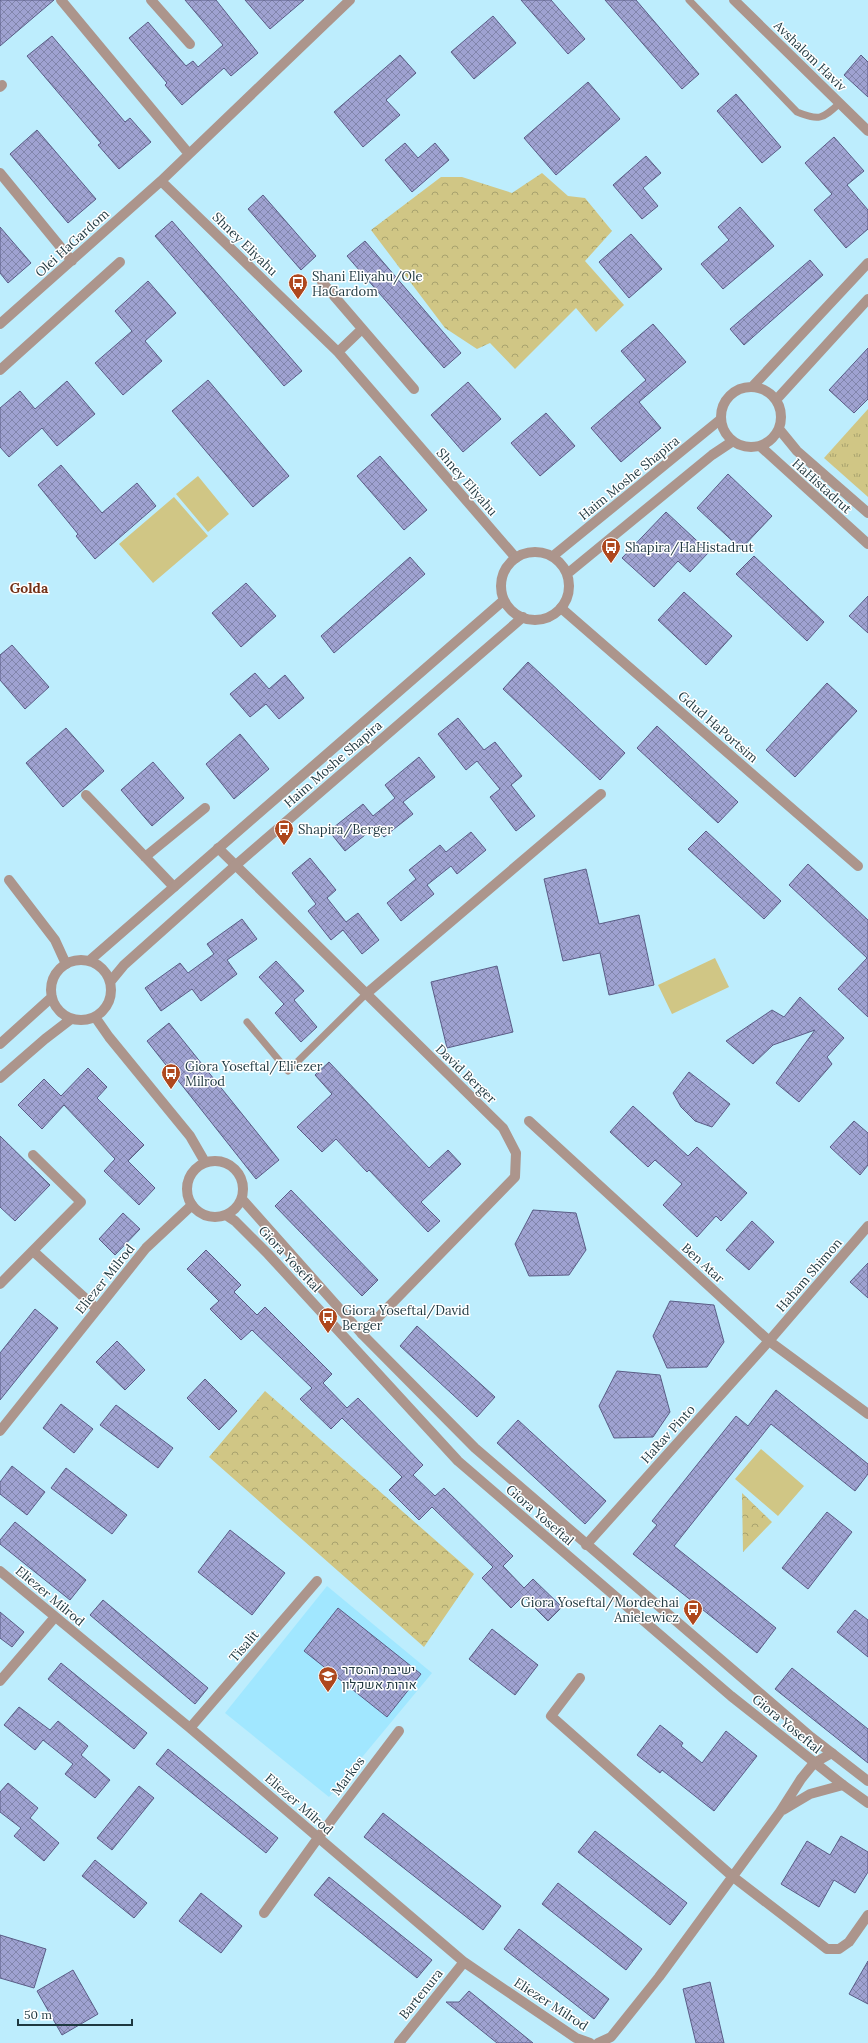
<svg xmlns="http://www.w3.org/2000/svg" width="868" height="2043" viewBox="0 0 868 2043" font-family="Lora,Heebo,serif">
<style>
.built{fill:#a1e7ff}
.grass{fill:url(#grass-tufts)}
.park{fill:url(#park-crowns)}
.pitch{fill:#d0c685}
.building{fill:url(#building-cross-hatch);stroke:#5a5c86}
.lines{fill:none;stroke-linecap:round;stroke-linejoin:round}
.service{stroke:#ac958c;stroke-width:7}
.minor{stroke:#ac958c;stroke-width:10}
.tertiary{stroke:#ac958c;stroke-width:10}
.labels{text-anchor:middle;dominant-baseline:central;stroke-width:3;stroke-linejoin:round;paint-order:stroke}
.street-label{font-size:13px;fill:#1f3840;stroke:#fff}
.poi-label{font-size:13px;fill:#1f3840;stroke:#fff;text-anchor:start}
.neighbourhood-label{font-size:14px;font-weight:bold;fill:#723117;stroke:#fff}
</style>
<defs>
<pattern id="grass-tufts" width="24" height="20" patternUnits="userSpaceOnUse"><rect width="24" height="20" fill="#d0c685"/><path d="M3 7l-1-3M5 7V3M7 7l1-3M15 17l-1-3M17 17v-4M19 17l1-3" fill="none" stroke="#a8a26e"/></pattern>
<pattern id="park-crowns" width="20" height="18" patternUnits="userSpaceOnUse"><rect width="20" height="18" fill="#d0c685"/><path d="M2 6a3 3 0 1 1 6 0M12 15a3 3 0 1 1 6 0" fill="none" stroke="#a8a26e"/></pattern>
<pattern id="building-cross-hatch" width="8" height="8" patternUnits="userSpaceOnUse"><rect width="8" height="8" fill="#9fa2d1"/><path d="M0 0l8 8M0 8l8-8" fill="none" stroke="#8185ab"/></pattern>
</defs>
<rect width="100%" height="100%" fill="#bdedfd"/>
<path class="built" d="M 327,1586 L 432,1673 L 329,1797 L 225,1713 Z"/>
<path class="grass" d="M 868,409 L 868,497 L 824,458 Z"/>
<path class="park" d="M 542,173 L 568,196 L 585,198 L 612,231 L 585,261 L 624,305 L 596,332 L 576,308 L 515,369 L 490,343 L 477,349 L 445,328 L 371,230 L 441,177 L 462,177 L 512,193 Z
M 265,1391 L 474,1574 L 424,1647 L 209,1457 Z
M 742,1493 L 772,1522 L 743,1552 Z"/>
<path class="pitch" d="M 198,476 L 229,514 L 208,532 L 176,494 Z
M 174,497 L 208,536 L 153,583 L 119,544 Z
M 715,958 L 729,987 L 672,1014 L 658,985 Z
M 761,1449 L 804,1486 L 778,1516 L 735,1479 Z"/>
<path class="building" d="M 0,0 L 54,0 L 0,46 Z
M 185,0 L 216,0 L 258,53 L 231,76 L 224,68 L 182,105 L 165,85 L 167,83 L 129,38 L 148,22 L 186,66 L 193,61 L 198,67 L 223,45 Z
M 245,0 L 304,0 L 270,29 Z
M 521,0 L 551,0 L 585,39 L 568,54 Z
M 605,0 L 636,0 L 699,74 L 682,89 Z
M 493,16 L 516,43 L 474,79 L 451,52 Z
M 52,36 L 125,122 L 130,118 L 151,142 L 119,169 L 98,145 L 101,143 L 27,56 Z
M 400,55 L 416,73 L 386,100 L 400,115 L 363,147 L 334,112 Z
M 861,55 L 868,62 L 868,97 L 844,75 Z
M 588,82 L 620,119 L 556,175 L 524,138 Z
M 736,94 L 781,147 L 762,163 L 717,111 Z
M 37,130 L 96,199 L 68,223 L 10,154 Z
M 834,137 L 864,171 L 847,185 L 868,210 L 868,229 L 846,248 L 814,210 L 832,194 L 805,163 Z
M 405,143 L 418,158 L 435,143 L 449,160 L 412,192 L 385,160 Z
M 646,156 L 661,173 L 643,188 L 658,206 L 642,219 L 613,185 Z
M 263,195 L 316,256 L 301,270 L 248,209 Z
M 740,207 L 774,246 L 723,289 L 701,264 L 729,240 L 718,227 Z
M 172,221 L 302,371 L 284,386 L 155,236 Z
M 0,227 L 31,263 L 8,283 L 0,273 Z
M 631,234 L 662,269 L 629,298 L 599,262 Z
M 365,241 L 461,353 L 444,368 L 347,256 Z
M 810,260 L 823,275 L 744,345 L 730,329 Z
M 148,281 L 176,313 L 145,341 L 162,361 L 123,395 L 95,363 L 132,331 L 115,311 Z
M 653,324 L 686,362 L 639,402 L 661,428 L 621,462 L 591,428 L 646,380 L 621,351 Z
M 868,348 L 868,399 L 854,413 L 829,390 Z
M 208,380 L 289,476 L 253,507 L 172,411 Z
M 67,381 L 95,414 L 57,446 L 42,428 L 9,457 L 0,447 L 0,408 L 20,391 L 35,409 Z
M 468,382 L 501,419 L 463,452 L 431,415 Z
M 546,413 L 575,446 L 540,476 L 511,443 Z
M 380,456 L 427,510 L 404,530 L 357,476 Z
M 61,465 L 102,513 L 137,483 L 156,506 L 95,559 L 76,536 L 78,534 L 38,485 Z
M 728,474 L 772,516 L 741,549 L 697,508 Z
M 666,512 L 709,552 L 690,572 L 678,561 L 654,587 L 622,558 Z
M 754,556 L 824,622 L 807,641 L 736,574 Z
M 410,557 L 425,574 L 334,653 L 321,636 Z
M 246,583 L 276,616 L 241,647 L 212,613 Z
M 684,592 L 732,636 L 706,665 L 658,620 Z
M 868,596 L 868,633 L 849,616 Z
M 12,645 L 49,687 L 25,709 L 0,680 L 0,655 Z
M 528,662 L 625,753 L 600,780 L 503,689 Z
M 255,673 L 269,689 L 285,675 L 304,698 L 279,719 L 266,704 L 250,717 L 230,694 Z
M 827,683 L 857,711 L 795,777 L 766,750 Z
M 458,718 L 484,750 L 495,742 L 522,776 L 511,785 L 535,816 L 516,831 L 490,797 L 500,789 L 477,761 L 466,770 L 438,734 Z
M 657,726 L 738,802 L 718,823 L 637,748 Z
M 66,728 L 104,771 L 63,807 L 26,763 Z
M 240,734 L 269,769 L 234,799 L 206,764 Z
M 419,757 L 435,777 L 403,802 L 413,814 L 384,837 L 375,827 L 345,851 L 329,831 L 363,804 L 373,816 L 395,798 L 385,785 Z
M 153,762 L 184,798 L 152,826 L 121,790 Z
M 706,831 L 781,901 L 764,919 L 688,849 Z
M 471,832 L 486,850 L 457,874 L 451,866 L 427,885 L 434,894 L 401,921 L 387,903 L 416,879 L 409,870 L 440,845 L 446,852 Z
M 310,858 L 336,890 L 327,898 L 346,922 L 358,913 L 379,940 L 362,954 L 343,930 L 331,940 L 308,911 L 316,904 L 292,873 Z
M 808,864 L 868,920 L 868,1017 L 838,989 L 867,958 L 789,885 Z
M 586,869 L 599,924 L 639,915 L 654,985 L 609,995 L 600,953 L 563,961 L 544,879 Z
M 242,919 L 257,939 L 227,960 L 237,974 L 201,1001 L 192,989 L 161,1011 L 145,988 L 180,963 L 188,973 L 214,954 L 207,944 Z
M 276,961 L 304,991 L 294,1000 L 317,1027 L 301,1042 L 275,1013 L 284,1004 L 259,977 Z
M 497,966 L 513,1032 L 447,1048 L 431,982 Z
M 800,997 L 844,1038 L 827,1057 L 832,1064 L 799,1102 L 776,1083 L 815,1030 L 773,1045 L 753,1064 L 726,1041 L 772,1010 L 784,1017 Z
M 169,1023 L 279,1160 L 256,1179 L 147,1041 Z
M 329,1062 L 429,1168 L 448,1150 L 461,1164 L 421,1202 L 440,1221 L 428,1232 L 369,1170 L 367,1172 L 336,1139 L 322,1152 L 297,1127 L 332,1094 L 315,1075 Z
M 88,1068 L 107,1087 L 97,1098 L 144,1145 L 128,1161 L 155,1188 L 139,1205 L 104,1171 L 115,1159 L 64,1105 L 42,1129 L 18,1105 L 44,1079 L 61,1096 Z
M 689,1072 L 730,1104 L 712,1127 L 695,1121 L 681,1107 L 673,1093 Z
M 633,1106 L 688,1156 L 697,1147 L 747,1193 L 721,1221 L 716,1216 L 697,1237 L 663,1205 L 682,1184 L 655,1160 L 648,1167 L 610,1132 Z
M 854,1121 L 868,1133 L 868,1165 L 860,1175 L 830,1147 Z
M 0,1136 L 50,1185 L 15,1221 L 0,1207 Z
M 291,1190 L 378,1280 L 362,1296 L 275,1206 Z
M 533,1210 L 576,1213 L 586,1250 L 569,1275 L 529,1276 L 515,1244 Z
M 123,1213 L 140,1229 L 115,1255 L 99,1239 Z
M 752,1221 L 774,1242 L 749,1270 L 726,1250 Z
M 206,1250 L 241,1285 L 234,1292 L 257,1315 L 265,1307 L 332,1374 L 323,1383 L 347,1408 L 358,1398 L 423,1465 L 413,1475 L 435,1496 L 444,1488 L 513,1556 L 503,1566 L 524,1588 L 533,1579 L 562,1607 L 548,1621 L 523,1596 L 511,1608 L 482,1578 L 493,1567 L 432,1507 L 419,1520 L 389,1490 L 402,1477 L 342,1418 L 331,1429 L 300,1399 L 312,1388 L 252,1330 L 241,1340 L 210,1309 L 219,1301 L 187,1269 Z
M 868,1263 L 868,1298 L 850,1282 Z
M 670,1301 L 714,1305 L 724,1342 L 707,1367 L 667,1368 L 653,1336 Z
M 35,1309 L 58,1328 L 0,1400 L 0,1353 Z
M 417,1326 L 495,1397 L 477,1417 L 400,1346 Z
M 117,1341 L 145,1370 L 125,1390 L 96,1362 Z
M 617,1371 L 660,1375 L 670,1412 L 653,1437 L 614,1438 L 599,1406 Z
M 205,1379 L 237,1411 L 219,1430 L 187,1398 Z
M 776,1390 L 868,1464 L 868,1474 L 855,1491 L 771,1424 L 674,1546 L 776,1628 L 757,1653 L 633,1554 L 657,1525 L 652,1521 L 736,1416 L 748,1426 Z
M 61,1404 L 93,1429 L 74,1453 L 43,1428 Z
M 116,1405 L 173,1448 L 158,1468 L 100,1425 Z
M 518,1420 L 606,1501 L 585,1524 L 497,1443 Z
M 12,1466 L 45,1492 L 27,1515 L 0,1494 L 0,1482 Z
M 66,1468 L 127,1515 L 112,1534 L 51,1488 Z
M 827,1512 L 852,1532 L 808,1589 L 782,1568 Z
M 15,1522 L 86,1580 L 70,1600 L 0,1544 L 0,1540 Z
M 230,1530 L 285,1573 L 252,1615 L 198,1572 Z
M 103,1600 L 208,1688 L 195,1704 L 90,1615 Z
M 338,1608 L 421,1674 L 387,1717 L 304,1651 Z
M 855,1610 L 868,1620 L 868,1657 L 837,1632 Z
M 0,1612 L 24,1632 L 12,1647 L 0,1638 Z
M 492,1629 L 538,1665 L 515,1695 L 469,1659 Z
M 61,1663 L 147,1733 L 134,1749 L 48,1679 Z
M 792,1668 L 868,1729 L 868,1763 L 775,1689 Z
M 19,1707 L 50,1730 L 58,1721 L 88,1746 L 81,1755 L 110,1780 L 95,1798 L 65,1774 L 73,1764 L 43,1740 L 35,1750 L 4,1725 Z
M 660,1725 L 683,1743 L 681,1746 L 702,1763 L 726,1731 L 757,1756 L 714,1811 L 662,1770 L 660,1773 L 637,1755 Z
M 168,1749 L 278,1838 L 266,1853 L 156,1764 Z
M 8,1783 L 38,1808 L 30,1818 L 59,1843 L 44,1861 L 14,1836 L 21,1828 L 0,1812 L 0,1792 Z
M 139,1786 L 154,1798 L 112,1850 L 97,1838 Z
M 383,1813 L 501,1906 L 483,1930 L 364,1837 Z
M 595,1831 L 687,1903 L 670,1925 L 578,1852 Z
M 841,1836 L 868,1852 L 868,1872 L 855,1893 L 834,1880 L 819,1907 L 781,1884 L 807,1841 L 830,1855 Z
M 95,1860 L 147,1903 L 134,1918 L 82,1876 Z
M 329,1877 L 432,1960 L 417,1978 L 314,1895 Z
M 558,1883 L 642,1949 L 626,1970 L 542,1904 Z
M 201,1893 L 242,1926 L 221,1953 L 179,1921 Z
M 519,1929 L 609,1999 L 594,2019 L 504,1949 Z
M 0,1935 L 46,1949 L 34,1988 L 0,1978 Z
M 868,1961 L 868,2004 L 849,1994 Z
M 73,1970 L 98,2014 L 62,2035 L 37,1991 Z
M 710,1982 L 724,2043 L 696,2043 L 683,1989 Z
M 469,1991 L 533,2043 L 497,2043 L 446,2002 L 459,2002 Z"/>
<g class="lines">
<path class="service" d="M 689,0 L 797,112 C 820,121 822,119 840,103
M 247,1022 L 288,1071 L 366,994"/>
<path class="minor" d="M 61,0 L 189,154
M 151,0 L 190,44
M 734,0 L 868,131
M 0,87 L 2,85
M 0,173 L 72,261
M 161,181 L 338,352 L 516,558
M 322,282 L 414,389
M 0,324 L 161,181 L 350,0
M 338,352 L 362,329
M 0,370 L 120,262
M 561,608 L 858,866
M 86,795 L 174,887
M 218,848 L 503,1128 L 516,1153 L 515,1177 L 362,1334
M 145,857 L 205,808
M 9,880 L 55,940 L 66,964
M 366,994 L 601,794
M 529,1121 L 769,1341 L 868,1414
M 33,1251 L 97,1309
M 0,1284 L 81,1202 L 33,1155
M 0,1431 L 146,1248 L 192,1205
M 586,1545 L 769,1341 L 868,1226
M 0,1571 L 190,1728 L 464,1962 L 576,2038 L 590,2043
M 580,1678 L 551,1716 L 732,1876 L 827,1949 L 839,1949 L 849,1942 L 868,1915
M 0,1681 L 55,1617
M 190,1728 L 317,1581
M 783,1810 L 810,1794 L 843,1785
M 264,1913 L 318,1838 L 399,1731
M 399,2043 L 464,1962
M 598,2043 L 611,2037 L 659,1977 L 780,1812 L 801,1779 L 814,1763 L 832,1753"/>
<path class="tertiary" d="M 753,386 L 868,263
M721 417a30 30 0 1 1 60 0a30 30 0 1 1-60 0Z
M 776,400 L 868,299
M 779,429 L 797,451 L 868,513
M 760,446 L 868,544
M501 586a34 34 0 1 1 68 0a34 34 0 1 1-68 0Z
M 553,556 L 721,419
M 567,574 L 712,455 L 733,441
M51 990a30 30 0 1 1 60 0a30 30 0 1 1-60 0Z
M 89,961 L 504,600
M 110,982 L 124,965 L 236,865 L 523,617
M 95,1017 L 109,1037 L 190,1136 L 205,1162
M 0,1044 L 52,997
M 0,1078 L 45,1039 L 71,1019
M187 1189a28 28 0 1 1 56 0a28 28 0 1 1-56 0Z
M 242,1199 L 362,1334 L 475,1448 L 811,1737 L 868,1781
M 226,1215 L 235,1221 L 268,1254 L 458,1461 L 731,1696 L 843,1785 L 868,1803"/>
</g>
<defs>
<symbol id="bus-pin" viewBox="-11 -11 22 30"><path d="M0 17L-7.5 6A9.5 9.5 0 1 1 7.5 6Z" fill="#ae481e" stroke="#fff"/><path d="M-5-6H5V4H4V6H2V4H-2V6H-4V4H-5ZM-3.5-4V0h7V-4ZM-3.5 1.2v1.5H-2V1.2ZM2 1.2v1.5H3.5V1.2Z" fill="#fff"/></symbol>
<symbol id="school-pin" viewBox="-11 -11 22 30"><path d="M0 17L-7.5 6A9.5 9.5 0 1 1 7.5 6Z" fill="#ae481e" stroke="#fff"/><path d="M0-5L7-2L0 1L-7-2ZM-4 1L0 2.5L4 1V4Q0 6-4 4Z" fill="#fff"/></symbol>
</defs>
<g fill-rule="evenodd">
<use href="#bus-pin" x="287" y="272" width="22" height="30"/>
<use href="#bus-pin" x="600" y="536" width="22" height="30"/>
<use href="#bus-pin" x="273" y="818" width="22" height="30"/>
<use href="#bus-pin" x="160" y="1062" width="22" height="30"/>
<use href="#bus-pin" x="317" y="1306" width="22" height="30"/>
<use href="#bus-pin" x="682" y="1598" width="22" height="30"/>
<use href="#school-pin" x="317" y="1665" width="22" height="30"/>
</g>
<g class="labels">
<g class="street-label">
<text transform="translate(810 56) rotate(44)">Avshalom Haviv</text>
<text transform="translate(72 243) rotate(-42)">Olei HaGardom</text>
<text transform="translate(245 244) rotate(44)">Shney Eliyahu</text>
<text transform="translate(629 478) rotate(-39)">Haim Moshe Shapira</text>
<text transform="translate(467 482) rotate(49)">Shney Eliyahu</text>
<text transform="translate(822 486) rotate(42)">HaHistadrut</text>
<text transform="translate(718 727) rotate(41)">Gdud HaPortsim</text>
<text transform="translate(333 764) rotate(-41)">Haim Moshe Shapira</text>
<text transform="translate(466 1074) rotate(44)">David Berger</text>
<text transform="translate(290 1259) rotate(47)">Giora Yoseftal</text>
<text transform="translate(703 1263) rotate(42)">Ben Atar</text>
<text transform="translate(809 1275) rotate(-49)">Haham Shimon</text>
<text transform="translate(105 1279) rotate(-51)">Eliezer Milrod</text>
<text transform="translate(668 1434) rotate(-48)">HaRav Pinto</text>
<text transform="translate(540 1515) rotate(41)">Giora Yoseftal</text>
<text transform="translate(50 1596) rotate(40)">Eliezer Milrod</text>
<text transform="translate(244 1646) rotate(-49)">Tisalit</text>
<text transform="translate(787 1724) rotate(39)">Giora Yoseftal</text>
<text transform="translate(348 1776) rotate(-53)">Markos</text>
<text transform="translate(299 1804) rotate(41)">Eliezer Milrod</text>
<text transform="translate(421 1994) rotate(-51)">Bartenura</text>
<text transform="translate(551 2004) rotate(33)">Eliezer Milrod</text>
</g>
<g class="poi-label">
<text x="312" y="276">Shani Eliyahu/Ole<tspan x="312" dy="15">HaGardom</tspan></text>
<text x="625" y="547">Shapira/HaHistadrut</text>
<text x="298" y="829">Shapira/Berger</text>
<text x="185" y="1066">Giora Yoseftal/Eli'ezer<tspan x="185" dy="15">Milrod</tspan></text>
<text x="342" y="1310">Giora Yoseftal/David<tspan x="342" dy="15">Berger</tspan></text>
<text x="679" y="1602" text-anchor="end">Giora Yoseftal/Mordechai<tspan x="679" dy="15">Anielewicz</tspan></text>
<text x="342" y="1669">ישיבת ההסדר<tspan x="342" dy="15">אורות אשקלון</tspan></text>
</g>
<g class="neighbourhood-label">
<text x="29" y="588">Golda</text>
</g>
</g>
<path d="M18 2019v6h114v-6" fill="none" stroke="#1f3840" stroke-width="2"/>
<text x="24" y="2019" font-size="12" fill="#1f3840" stroke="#ffffff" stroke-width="3" paint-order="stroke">50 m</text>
</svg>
